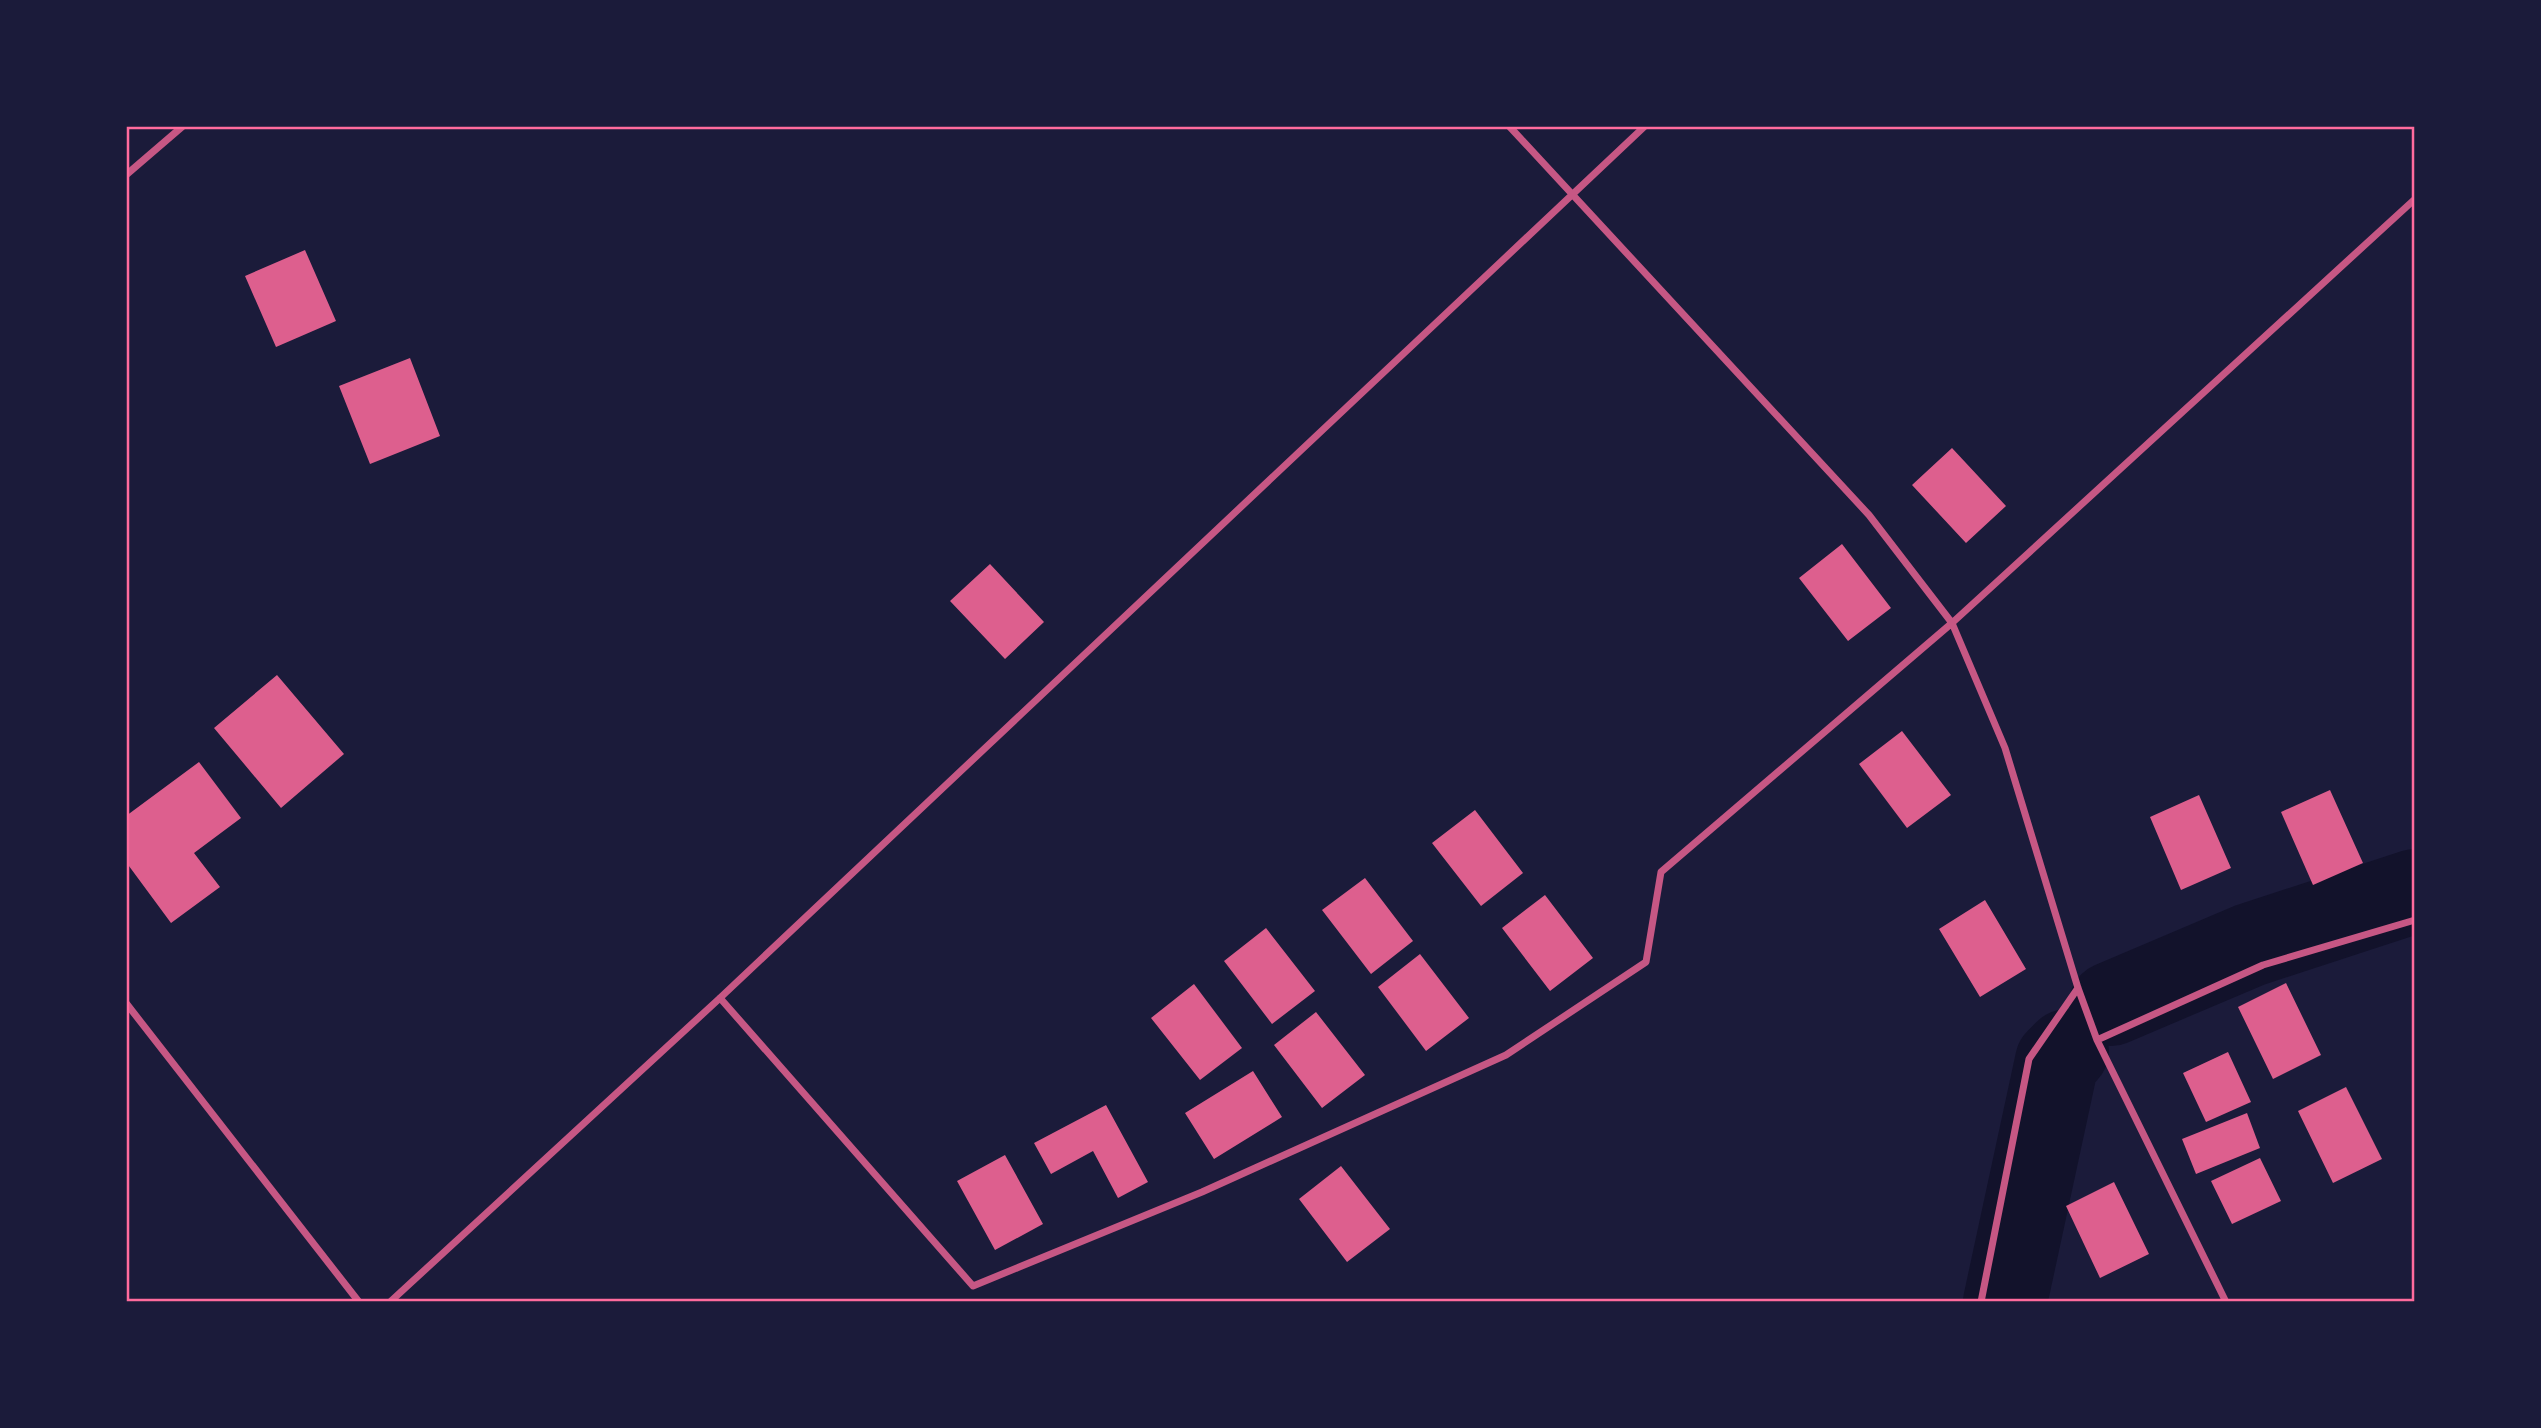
<svg xmlns="http://www.w3.org/2000/svg" width="2541" height="1428" viewBox="0 0 2541 1428" font-family="Georgia,serif">
<style>
.lines{fill:none;stroke-linecap:round;stroke-linejoin:round}
.river{stroke:#12122b;stroke-width:84}
.building{fill:#dd5f8e}
.minor{stroke:#c65784;stroke-width:7}
.neatline{fill:none;stroke:#ff6b9d;stroke-width:2.5}
</style>
<rect width="100%" height="100%" fill="#1b1b3a"/>
<g class="lines">
<path class="river" d="M 2111,1004 L 2250,945 L 2415,891
M 2005,1302 L 2057,1061 L 2067,1051"/>
</g>
<path class="building" d="M 305,250 L 336,321 L 276,347 L 245,276 Z
M 410,358 L 440,436 L 370,464 L 339,386 Z
M 1952,448 L 2006,506 L 1966,543 L 1912,485 Z
M 1842,544 L 1891,608 L 1848,641 L 1799,578 Z
M 990,564 L 1044,622 L 1005,659 L 950,601 Z
M 277,675 L 344,754 L 281,808 L 214,728 Z
M 1902,731 L 1951,795 L 1907,828 L 1859,764 Z
M 199,762 L 241,818 L 194,853 L 220,887 L 171,923 L 126,862 L 126,816 Z
M 2330,790 L 2363,863 L 2313,885 L 2281,812 Z
M 2199,795 L 2231,868 L 2181,890 L 2150,817 Z
M 1475,810 L 1523,873 L 1481,906 L 1432,843 Z
M 1365,878 L 1413,941 L 1371,974 L 1322,910 Z
M 1545,895 L 1593,958 L 1550,991 L 1502,928 Z
M 1985,900 L 2026,969 L 1980,997 L 1939,929 Z
M 1266,928 L 1315,991 L 1272,1024 L 1224,961 Z
M 1420,954 L 1469,1018 L 1426,1051 L 1378,987 Z
M 2286,983 L 2321,1055 L 2273,1079 L 2238,1007 Z
M 1194,984 L 1242,1048 L 1200,1080 L 1151,1018 Z
M 1316,1012 L 1365,1075 L 1322,1108 L 1274,1045 Z
M 2228,1052 L 2251,1102 L 2206,1122 L 2183,1073 Z
M 1253,1071 L 1282,1117 L 1214,1159 L 1185,1113 Z
M 2346,1087 L 2382,1159 L 2333,1183 L 2298,1111 Z
M 1106,1105 L 1148,1182 L 1118,1198 L 1093,1151 L 1051,1174 L 1034,1143 Z
M 2247,1113 L 2260,1148 L 2196,1174 L 2182,1139 Z
M 1005,1155 L 1043,1224 L 995,1250 L 957,1181 Z
M 2260,1158 L 2281,1201 L 2232,1224 L 2211,1181 Z
M 1341,1166 L 1390,1229 L 1347,1262 L 1299,1199 Z
M 2114,1182 L 2149,1254 L 2100,1278 L 2066,1206 Z"/>
<g class="lines">
<path class="minor" d="M 1509,126 L 1869,515 L 1952,623 L 2005,748 L 2078,988 L 2097,1040 L 2226,1302
M 126,175 L 183,126
M 720,998 L 973,1286 L 1202,1192 L 1506,1055 L 1646,962 L 1661,872 L 1952,623 L 2415,199
M 126,1003 L 359,1302
M 2097,1040 L 2263,965 L 2415,920
M 390,1302 L 720,998 L 1645,126
M 1981,1302 L 2029,1059 L 2078,988"/>
</g>
<rect width="2541" height="1428" fill="none" stroke="#1b1b3a" stroke-width="256"/>
<rect x="128" y="128" width="2285" height="1172" class="neatline"/>
</svg>
